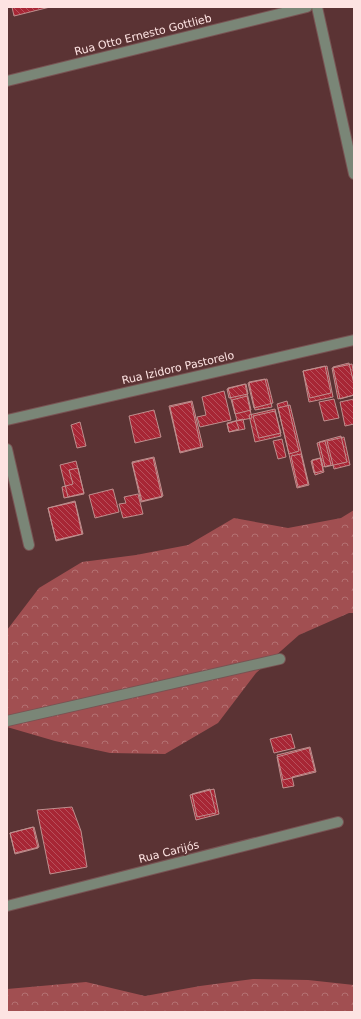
<svg xmlns="http://www.w3.org/2000/svg" width="361" height="1019" viewBox="0 0 361 1019" font-family="'DejaVu Sans',sans-serif">
<style>
.forest{fill:url(#forest-crowns)}
.building{fill:url(#building-back-hatch);stroke:#be8f8e}
.lines{fill:none;stroke-linecap:round;stroke-linejoin:round}
.minor-casing{stroke:#785353;stroke-width:12}
.minor{stroke:#7a8677;stroke-width:10}
.labels{text-anchor:middle;dominant-baseline:central;stroke-width:3.5;stroke-linejoin:round;paint-order:stroke}
.street-label{font-size:11px;fill:#fde3e2;stroke:#5b3334}
</style>
<defs>
<pattern id="forest-crowns" width="20" height="18" patternUnits="userSpaceOnUse"><rect width="20" height="18" fill="#a14f51"/><path d="M2 6a3 3 0 1 1 6 0M12 15a3 3 0 1 1 6 0" fill="none" stroke="#b47172"/></pattern>
<pattern id="building-back-hatch" width="6" height="6" patternUnits="userSpaceOnUse"><rect width="6" height="6" fill="#a72635"/><path d="M-1 5l2 2M0 0l6 6M5-1l2 2" fill="none" stroke="#b8505c"/></pattern>
</defs>
<rect width="100%" height="100%" fill="#5b3334"/>
<path class="forest" d="M 354,510 L 354,613 L 349,613 L 299,635 L 256,673 L 218,723 L 165,754 L 110,753 L 55,741 L 7,727 L 7,630 L 39,588 L 82,562 L 136,555 L 188,545 L 234,518 L 288,528 L 341,518 Z
M 253,979 L 308,980 L 354,985 L 354,1012 L 7,1012 L 7,989 L 86,982 L 145,996 L 200,986 Z"/>
<path class="building" d="M 12,7 L 50,7 L 14,16 Z
M 349,363 L 354,384 L 354,395 L 340,399 L 333,367 Z
M 352,364 L 354,376 L 354,395 L 338,399 L 332,368 Z
M 325,366 L 331,393 L 310,398 L 303,371 Z
M 327,366 L 333,397 L 309,402 L 303,371 Z
M 265,379 L 272,407 L 255,410 L 249,382 Z
M 267,379 L 273,403 L 254,408 L 248,383 Z
M 245,384 L 251,410 L 235,414 L 228,388 Z
M 246,384 L 248,394 L 229,398 L 227,389 Z
M 224,391 L 231,420 L 200,427 L 197,417 L 206,415 L 202,397 Z
M 247,396 L 252,418 L 237,421 L 232,400 Z
M 334,399 L 339,418 L 324,421 L 319,402 Z
M 354,399 L 354,424 L 345,426 L 340,402 Z
M 192,401 L 203,447 L 180,453 L 169,406 Z
M 287,401 L 299,451 L 289,454 L 277,404 Z
M 191,402 L 201,447 L 180,452 L 170,407 Z
M 290,405 L 309,485 L 297,488 L 278,408 Z
M 275,409 L 281,436 L 255,442 L 249,415 Z
M 154,410 L 161,437 L 135,443 L 129,416 Z
M 275,411 L 281,433 L 259,438 L 253,416 Z
M 243,419 L 245,429 L 229,432 L 227,423 Z
M 236,421 L 239,429 L 229,432 L 227,424 Z
M 80,422 L 86,446 L 77,448 L 71,425 Z
M 341,436 L 347,462 L 325,467 L 319,442 Z
M 344,437 L 350,465 L 334,469 L 327,441 Z
M 282,439 L 286,457 L 278,459 L 273,441 Z
M 325,441 L 331,465 L 323,467 L 317,443 Z
M 301,454 L 308,484 L 298,487 L 291,456 Z
M 154,457 L 163,496 L 142,501 L 132,462 Z
M 153,458 L 162,497 L 141,502 L 132,463 Z
M 320,458 L 324,472 L 315,475 L 312,460 Z
M 321,458 L 323,471 L 314,473 L 311,461 Z
M 76,461 L 84,493 L 68,497 L 60,465 Z
M 78,468 L 84,494 L 64,498 L 62,487 L 73,484 L 69,470 Z
M 113,489 L 119,512 L 95,518 L 89,495 Z
M 138,494 L 143,514 L 123,518 L 119,504 L 126,503 L 124,497 Z
M 75,501 L 83,534 L 56,541 L 48,508 Z
M 75,502 L 82,534 L 56,540 L 48,508 Z
M 291,734 L 295,748 L 274,753 L 270,739 Z
M 310,747 L 316,772 L 283,780 L 277,755 Z
M 309,748 L 315,771 L 292,777 L 294,786 L 283,788 L 277,757 Z
M 210,789 L 216,813 L 197,817 L 192,794 Z
M 214,789 L 219,814 L 196,820 L 190,795 Z
M 72,807 L 81,831 L 87,867 L 50,874 L 37,810 Z
M 33,827 L 38,848 L 15,854 L 10,833 Z
M 34,827 L 39,847 L 15,853 L 10,833 Z"/>
<g class="lines">
<defs>
<path id="minor" d="M 317,7 L 354,174
M 7,81 L 307,7
M 7,420 L 354,340
M 7,449 L 29,545
M 7,721 L 280,659
M 7,906 L 338,822"/>
</defs>
<use href="#minor" class="minor-casing"/>
<use href="#minor" class="minor"/>
</g>
<g class="labels">
<g class="street-label">
<text transform="translate(143 35) rotate(-14)">Rua Otto Ernesto Gottlieb</text>
<text transform="translate(178 368) rotate(-13)">Rua Izidoro Pastorelo</text>
<text transform="translate(169 852) rotate(-14)">Rua Carijós</text>
</g>
</g>
<rect width="361" height="1019" fill="none" stroke="#fde3e2" stroke-width="16"/>
</svg>
